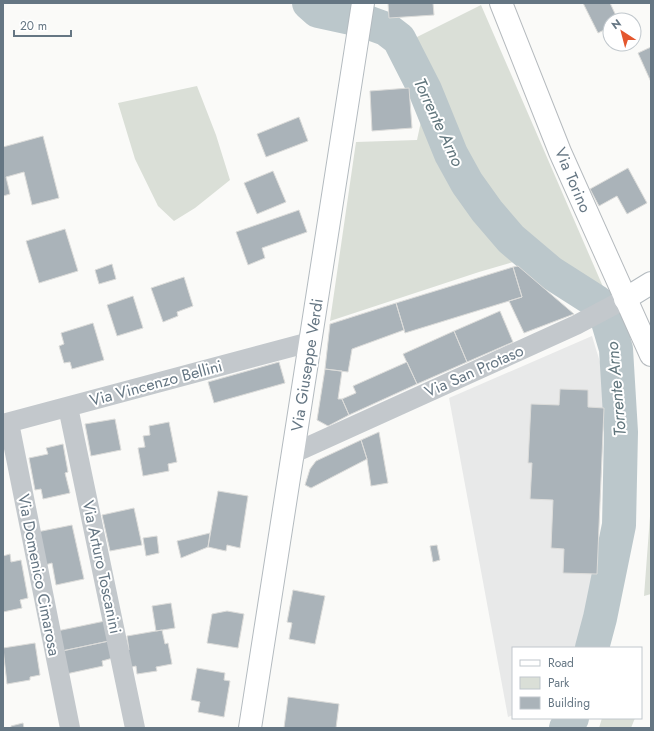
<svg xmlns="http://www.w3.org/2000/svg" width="654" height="731" viewBox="0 0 654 731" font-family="Jost,sans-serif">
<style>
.built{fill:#e8e9e9}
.green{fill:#dadfd7}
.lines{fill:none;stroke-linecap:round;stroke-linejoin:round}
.river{stroke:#bbc7cb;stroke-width:34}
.building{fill:#aab3b9;stroke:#dcdcda}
.secondary-casing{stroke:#b3babf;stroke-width:24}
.primary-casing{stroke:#b5babe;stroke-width:24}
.street{stroke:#c3c8cc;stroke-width:20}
.secondary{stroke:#fff;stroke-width:22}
.primary{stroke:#fff;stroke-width:22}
.labels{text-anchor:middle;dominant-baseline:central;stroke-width:4;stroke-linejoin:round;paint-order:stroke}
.street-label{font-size:16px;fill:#657683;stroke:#fff}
.water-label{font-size:17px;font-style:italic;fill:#60757c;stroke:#fff}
</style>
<rect width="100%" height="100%" fill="#fafaf8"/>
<path class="built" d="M 592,336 L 603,372 L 604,408 L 597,574 L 580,648 L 513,648 L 513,715 L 508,717 L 449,398 Z"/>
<path class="green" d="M 481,5 L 607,296 L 582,310 L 524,259 L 479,272 L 330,321 L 356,142 L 417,140 L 423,112 L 440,105 L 411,40 Z
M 197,86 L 216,135 L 230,180 L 195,208 L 174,221 L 158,206 L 135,159 L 118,103 Z
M 651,503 L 651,594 L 644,596 Z
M 602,718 L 635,718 L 631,728 L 599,728 Z"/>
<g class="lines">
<path class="river" d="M 309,3 L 318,11 L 364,21 L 386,29 L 399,39 L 425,90 L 451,154 L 467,183 L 487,211 L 511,239 L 550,272 L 597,302 L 606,315 L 616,349 L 621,432 L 619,525 L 600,618 L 592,648
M 566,728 L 572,718"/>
</g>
<path class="building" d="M 388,3 L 433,3 L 434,15 L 389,18 Z
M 583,3 L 610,3 L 618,20 L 610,20 L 610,27 L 598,33 Z
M 651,47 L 651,82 L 638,53 Z
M 409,88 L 412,128 L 372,131 L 370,91 Z
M 299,117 L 308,141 L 266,157 L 257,134 Z
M 43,136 L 59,198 L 32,205 L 24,172 L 6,177 L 10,194 L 3,196 L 3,147 Z
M 628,168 L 647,203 L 627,214 L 617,196 L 599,206 L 590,189 Z
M 273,171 L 286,202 L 257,214 L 244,183 Z
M 299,210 L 307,232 L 262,248 L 265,258 L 248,265 L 236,232 Z
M 65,229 L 78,271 L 39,283 L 26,241 Z
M 112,264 L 116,279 L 99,284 L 95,270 Z
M 518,266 L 574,314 L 524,333 L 509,301 L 522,297 L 513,267 Z
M 513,267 L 522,297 L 405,333 L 396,303 Z
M 184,277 L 193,306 L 177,312 L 178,316 L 163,322 L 151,288 Z
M 133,296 L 143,328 L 117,336 L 107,305 Z
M 396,303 L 404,330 L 352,349 L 348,372 L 325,369 L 330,324 Z
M 500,311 L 513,342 L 467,362 L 454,331 Z
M 93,323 L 104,360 L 72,369 L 70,362 L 64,363 L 59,346 L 64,344 L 61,333 Z
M 454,331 L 467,362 L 417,384 L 403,354 Z
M 279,362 L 285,383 L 214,403 L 208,382 Z
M 407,362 L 417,384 L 349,415 L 342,399 L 356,393 L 353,386 Z
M 325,369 L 342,371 L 338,399 L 342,399 L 349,415 L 328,426 L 317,420 Z
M 560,389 L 588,390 L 588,407 L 604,408 L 597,574 L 563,573 L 564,549 L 551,548 L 553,500 L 530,499 L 532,463 L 528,463 L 531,404 L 559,405 Z
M 115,419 L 121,450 L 91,456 L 85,424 Z
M 169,422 L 177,462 L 168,464 L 169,471 L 143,476 L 138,448 L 145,447 L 143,436 L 150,435 L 149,426 Z
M 379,432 L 388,483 L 371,486 L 367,459 L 361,440 Z
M 361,440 L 367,459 L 311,488 L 305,485 L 310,469 L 316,461 Z
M 63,444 L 68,472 L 65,473 L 70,493 L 43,499 L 41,489 L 35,490 L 29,458 L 48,454 L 46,448 Z
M 218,491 L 248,496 L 240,548 L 227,545 L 226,551 L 208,547 Z
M 134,508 L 142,545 L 110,551 L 102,515 Z
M 72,525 L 84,579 L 56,585 L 52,563 L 45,565 L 37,532 Z
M 210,533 L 208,547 L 181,558 L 177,541 Z
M 157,536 L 159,553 L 146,556 L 143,538 Z
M 437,545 L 440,560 L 433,562 L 430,546 Z
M 10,554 L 11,562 L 21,560 L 28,598 L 20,600 L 22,608 L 3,612 L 3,556 Z
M 293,590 L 325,596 L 315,644 L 289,639 L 292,623 L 287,622 Z
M 171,603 L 175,628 L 156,631 L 152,606 Z
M 227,611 L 244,614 L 238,648 L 207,643 L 212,614 Z
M 105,621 L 109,641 L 62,651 L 57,631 Z
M 162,630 L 165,644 L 168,643 L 172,664 L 156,667 L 157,671 L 137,674 L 136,666 L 128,668 L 125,650 L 129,650 L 127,636 Z
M 109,641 L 113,658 L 102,661 L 103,666 L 66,674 L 62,651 Z
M 35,643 L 40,675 L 30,677 L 30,680 L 7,684 L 3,648 Z
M 197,668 L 225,673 L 224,680 L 230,681 L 224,717 L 198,712 L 200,702 L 191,700 Z
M 288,697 L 339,704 L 336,728 L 284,728 Z
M 23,723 L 24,728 L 11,728 L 11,726 Z"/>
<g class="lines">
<defs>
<path id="secondary" d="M 625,299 L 651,283
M 250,728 L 363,3"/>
<path id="primary" d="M 501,3 L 560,152 L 651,355"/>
</defs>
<use href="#secondary" class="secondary-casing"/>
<use href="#primary" class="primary-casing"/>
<path class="street" d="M 68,407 L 135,728
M 9,423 L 70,728
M 3,424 L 310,342
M 294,453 L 576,325 L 625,299"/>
<use href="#secondary" class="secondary"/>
<use href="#primary" class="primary"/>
</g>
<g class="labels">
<g class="street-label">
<text transform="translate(573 180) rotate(67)">Via Torino</text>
<text transform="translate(307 365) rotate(-81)">Via Giuseppe Verdi</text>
<text transform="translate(474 371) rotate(-24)">Via San Protaso</text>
<text transform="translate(156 383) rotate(-15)">Via Vincenzo Bellini</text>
<text transform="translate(102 567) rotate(78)">Via Arturo Toscanini</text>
<text transform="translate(39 575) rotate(79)">Via Domenico Cimarosa</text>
</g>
<g class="water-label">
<text transform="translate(439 122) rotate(65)">Torrente Arno</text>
<text transform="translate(616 389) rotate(-95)">Torrente Arno</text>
</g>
</g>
<rect width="654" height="731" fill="none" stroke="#657683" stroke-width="8"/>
<rect x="512" y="647" width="130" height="72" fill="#ffffff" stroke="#c1c8cd"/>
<rect x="520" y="660" width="20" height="6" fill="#ffffff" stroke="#c1c8cd"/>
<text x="548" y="667" font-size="12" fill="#657683">Road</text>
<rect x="520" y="677" width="20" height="12" fill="#dadfd7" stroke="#c1c8cd"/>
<text x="548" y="687" font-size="12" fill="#657683">Park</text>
<rect x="520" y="697" width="20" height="12" fill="#aab3b9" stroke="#c1c8cd"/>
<text x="548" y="707" font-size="12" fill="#657683">Building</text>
<g transform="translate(622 32) rotate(324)"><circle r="19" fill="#ffffff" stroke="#c1c8cd"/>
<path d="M0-3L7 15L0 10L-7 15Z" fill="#e4572e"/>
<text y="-6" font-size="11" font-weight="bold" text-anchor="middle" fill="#657683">N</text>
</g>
<path d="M14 30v6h57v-6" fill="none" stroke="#657683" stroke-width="2"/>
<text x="20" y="30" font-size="12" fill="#657683" stroke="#ffffff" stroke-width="3" paint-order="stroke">20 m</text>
</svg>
